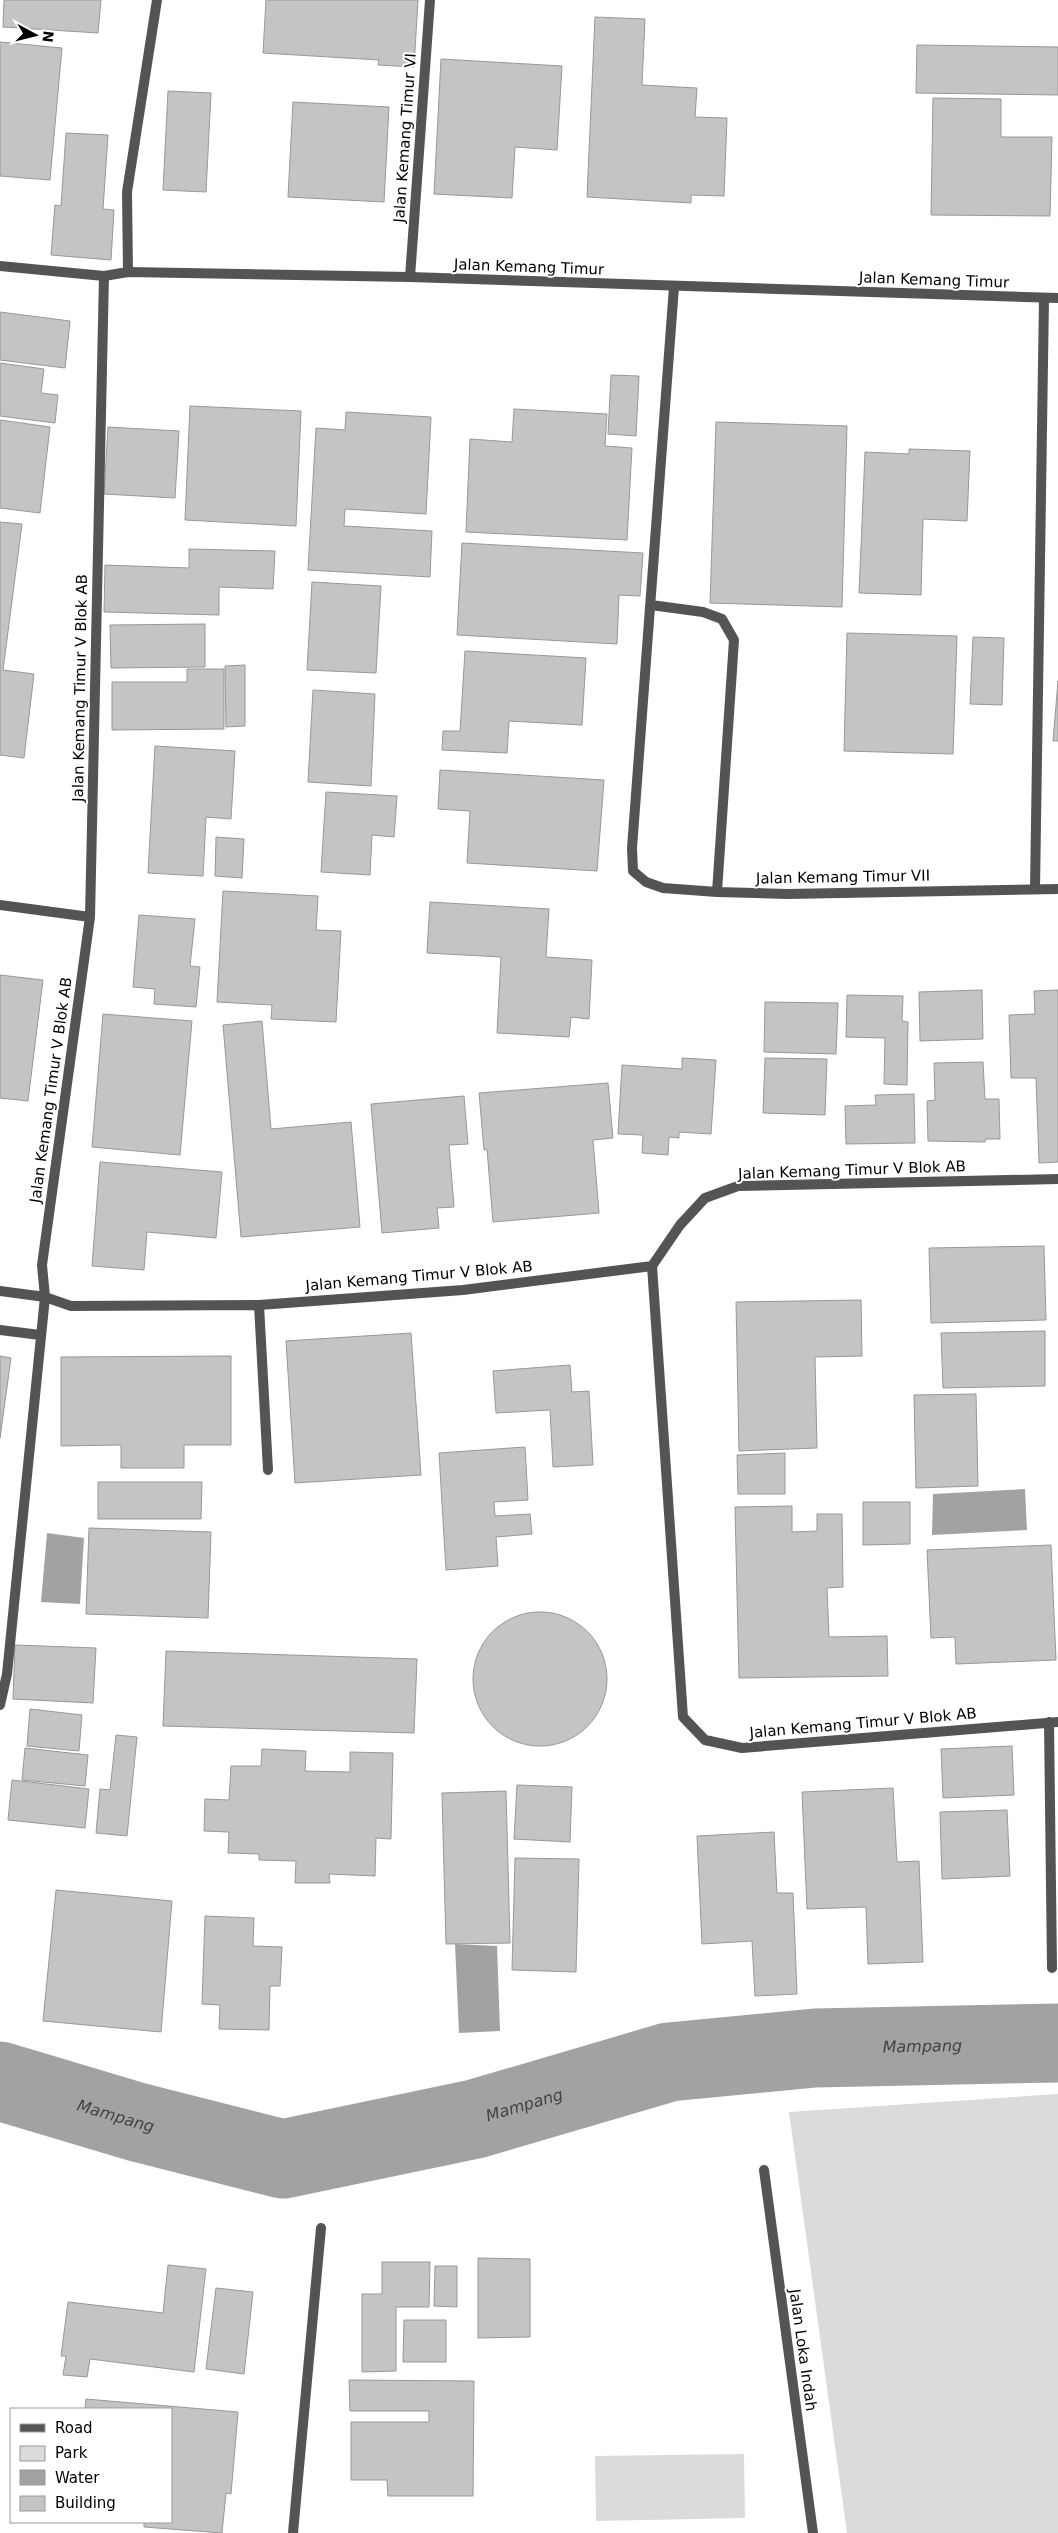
<svg xmlns="http://www.w3.org/2000/svg" width="1058" height="2533" viewBox="0 0 1058 2533" font-family="'DejaVu Sans',sans-serif">
<style>
.green{fill:#dbdbdb}
.water{fill:#a2a2a2}
.lines{fill:none;stroke-linecap:round;stroke-linejoin:round}
.river{stroke:#a2a2a2;stroke-width:79}
.building{fill:#c4c4c4;stroke:#989898}
.service{stroke:#545454;stroke-width:10}
.minor{stroke:#545454;stroke-width:10}
.tertiary{stroke:#545454;stroke-width:10}
.labels{text-anchor:middle;dominant-baseline:central;stroke-width:4;stroke-linejoin:round;paint-order:stroke}
.street-label{font-size:15px;fill:#000;stroke:#fff}
.water-label{font-size:16px;font-style:italic;fill:#434343;stroke:#fff}
</style>
<rect width="100%" height="100%" fill="#fff"/>
<path class="green" d="M 1058,2094 L 1058,2533 L 847,2533 L 789,2112 Z
M 744,2454 L 745,2518 L 596,2521 L 595,2456 Z"/>
<path class="water" d="M 1025,1489 L 1027,1530 L 932,1535 L 933,1494 Z
M 47,1533 L 84,1538 L 80,1604 L 41,1602 Z
M 455,1944 L 497,1946 L 500,2031 L 459,2033 Z"/>
<g class="lines">
<path class="river" id="s1" d="M 0,2081 L 137,2122 L 283,2159 L 475,2119 L 669,2062 L 815,2048 L 1058,2043"/>
</g>
<path class="building" d="M 4,0 L 101,0 L 98,33 L 3,27 Z
M 266,0 L 418,0 L 414,67 L 378,65 L 379,60 L 263,53 Z
M 595,17 L 645,19 L 642,85 L 697,88 L 695,117 L 727,118 L 724,196 L 691,195 L 691,203 L 587,197 Z
M 0,42 L 62,48 L 50,180 L 0,176 Z
M 917,45 L 1058,47 L 1058,95 L 916,93 Z
M 441,59 L 562,66 L 557,150 L 515,147 L 512,198 L 434,194 Z
M 168,91 L 211,93 L 206,192 L 163,190 Z
M 933,98 L 1001,99 L 1001,137 L 1052,137 L 1050,216 L 931,215 Z
M 293,102 L 389,107 L 384,202 L 288,197 Z
M 66,133 L 108,135 L 103,209 L 114,210 L 111,260 L 51,255 L 55,205 L 61,206 Z
M 0,312 L 70,321 L 65,368 L 0,360 Z
M 0,363 L 44,369 L 41,393 L 58,395 L 55,423 L 0,416 Z
M 611,375 L 639,376 L 636,436 L 608,434 Z
M 190,406 L 301,411 L 296,526 L 185,520 Z
M 514,409 L 607,414 L 605,446 L 632,448 L 627,540 L 466,532 L 470,439 L 512,442 Z
M 346,412 L 431,417 L 426,514 L 345,509 L 344,526 L 432,531 L 430,577 L 308,570 L 316,428 L 345,430 Z
M 0,420 L 50,427 L 40,513 L 0,508 Z
M 716,422 L 847,426 L 842,607 L 710,603 Z
M 108,427 L 179,431 L 175,498 L 104,494 Z
M 909,449 L 970,451 L 967,521 L 923,519 L 921,595 L 859,593 L 865,452 L 909,454 Z
M 0,522 L 22,524 L 3,670 L 34,674 L 24,758 L 0,755 Z
M 462,543 L 643,553 L 640,596 L 619,595 L 617,644 L 457,635 Z
M 189,549 L 275,551 L 273,589 L 219,587 L 219,615 L 104,612 L 105,565 L 189,568 Z
M 312,582 L 381,586 L 376,673 L 307,670 Z
M 205,624 L 205,667 L 111,668 L 110,625 Z
M 847,633 L 957,636 L 953,754 L 844,751 Z
M 973,637 L 1004,638 L 1002,705 L 970,704 Z
M 465,651 L 586,658 L 582,725 L 509,721 L 507,753 L 442,750 L 443,731 L 460,731 Z
M 245,665 L 245,726 L 226,727 L 225,666 Z
M 187,669 L 224,669 L 224,729 L 112,730 L 112,682 L 187,682 Z
M 1058,681 L 1058,741 L 1053,741 Z
M 313,690 L 375,694 L 371,786 L 308,782 Z
M 155,746 L 235,751 L 231,819 L 206,817 L 203,876 L 148,873 Z
M 440,770 L 604,780 L 597,871 L 467,863 L 470,811 L 438,809 Z
M 326,792 L 397,796 L 394,837 L 372,835 L 370,875 L 321,872 Z
M 216,837 L 244,839 L 242,878 L 215,876 Z
M 223,891 L 318,896 L 316,930 L 341,931 L 336,1022 L 271,1019 L 272,1005 L 217,1002 Z
M 430,902 L 549,909 L 546,957 L 592,960 L 589,1019 L 571,1017 L 569,1037 L 497,1033 L 501,957 L 427,953 Z
M 139,915 L 195,919 L 190,966 L 200,967 L 196,1007 L 154,1004 L 155,989 L 133,987 Z
M 0,975 L 43,980 L 28,1101 L 0,1098 Z
M 982,990 L 983,1039 L 920,1041 L 919,992 Z
M 1058,990 L 1058,1162 L 1039,1163 L 1036,1078 L 1011,1078 L 1009,1015 L 1035,1014 L 1034,991 Z
M 847,995 L 903,996 L 902,1021 L 908,1022 L 907,1085 L 884,1084 L 885,1038 L 846,1037 Z
M 765,1002 L 838,1003 L 836,1054 L 764,1052 Z
M 103,1014 L 192,1021 L 180,1155 L 92,1147 Z
M 262,1021 L 271,1129 L 351,1122 L 360,1227 L 241,1237 L 223,1025 Z
M 682,1058 L 716,1060 L 711,1134 L 679,1132 L 679,1138 L 669,1137 L 668,1155 L 642,1153 L 643,1135 L 618,1134 L 622,1065 L 682,1069 Z
M 765,1058 L 827,1059 L 825,1115 L 763,1113 Z
M 983,1062 L 985,1099 L 999,1099 L 1000,1139 L 986,1139 L 985,1142 L 928,1141 L 927,1101 L 935,1100 L 934,1063 Z
M 608,1083 L 613,1138 L 593,1140 L 599,1213 L 493,1222 L 487,1149 L 484,1150 L 479,1093 Z
M 914,1094 L 915,1143 L 846,1144 L 845,1106 L 876,1105 L 875,1095 Z
M 464,1096 L 468,1144 L 449,1145 L 454,1207 L 437,1208 L 439,1228 L 382,1233 L 371,1104 Z
M 100,1162 L 222,1172 L 216,1238 L 147,1232 L 144,1270 L 92,1266 Z
M 1044,1246 L 1046,1320 L 931,1323 L 929,1248 Z
M 861,1300 L 862,1356 L 815,1357 L 817,1448 L 739,1451 L 736,1302 Z
M 1045,1331 L 1045,1386 L 943,1388 L 941,1333 Z
M 411,1333 L 421,1475 L 295,1483 L 286,1341 Z
M 0,1356 L 11,1358 L 0,1438 Z
M 231,1356 L 231,1445 L 184,1445 L 184,1468 L 121,1468 L 121,1445 L 61,1446 L 61,1357 Z
M 570,1365 L 572,1392 L 589,1391 L 593,1465 L 553,1467 L 550,1410 L 496,1413 L 493,1371 Z
M 976,1394 L 978,1486 L 916,1488 L 914,1395 Z
M 525,1447 L 528,1500 L 494,1502 L 495,1516 L 530,1514 L 532,1534 L 496,1537 L 498,1566 L 446,1570 L 439,1453 Z
M 785,1453 L 785,1494 L 738,1494 L 737,1455 Z
M 98,1482 L 202,1482 L 201,1519 L 98,1519 Z
M 863,1502 L 910,1502 L 910,1544 L 863,1545 Z
M 792,1506 L 792,1532 L 817,1531 L 817,1514 L 842,1514 L 843,1587 L 827,1588 L 829,1637 L 887,1636 L 888,1676 L 739,1678 L 735,1507 Z
M 89,1528 L 211,1532 L 208,1618 L 86,1614 Z
M 1051,1545 L 1056,1660 L 956,1664 L 955,1637 L 931,1638 L 927,1550 Z
M473 1679a67 67 0 1 1 134 0a67 67 0 1 1-134 0Z
M 15,1645 L 96,1648 L 93,1703 L 13,1699 Z
M 166,1651 L 417,1659 L 414,1733 L 163,1726 Z
M 30,1709 L 82,1715 L 79,1751 L 27,1746 Z
M 116,1735 L 137,1737 L 127,1836 L 96,1833 L 100,1789 L 110,1790 Z
M 1012,1746 L 1014,1795 L 943,1798 L 941,1749 Z
M 25,1748 L 88,1755 L 85,1786 L 22,1780 Z
M 262,1749 L 306,1751 L 305,1771 L 350,1772 L 350,1752 L 393,1753 L 391,1839 L 376,1838 L 375,1876 L 329,1874 L 330,1883 L 295,1883 L 296,1861 L 259,1860 L 259,1854 L 228,1853 L 229,1832 L 204,1831 L 205,1799 L 229,1800 L 231,1766 L 261,1766 Z
M 12,1780 L 89,1789 L 85,1828 L 8,1820 Z
M 517,1785 L 572,1787 L 570,1842 L 514,1839 Z
M 893,1788 L 897,1862 L 919,1861 L 923,1962 L 868,1964 L 866,1907 L 807,1909 L 802,1792 Z
M 506,1791 L 510,1943 L 446,1944 L 442,1793 Z
M 1007,1810 L 1010,1876 L 942,1879 L 940,1812 Z
M 774,1832 L 777,1893 L 793,1893 L 797,1994 L 755,1996 L 752,1941 L 702,1944 L 697,1836 Z
M 515,1858 L 579,1859 L 576,1972 L 512,1970 Z
M 56,1890 L 172,1901 L 161,2032 L 43,2021 Z
M 205,1916 L 254,1918 L 253,1946 L 282,1947 L 280,1986 L 270,1986 L 269,2030 L 219,2029 L 220,2005 L 202,2004 Z
M 478,2258 L 530,2259 L 530,2337 L 478,2338 Z
M 382,2262 L 430,2262 L 429,2307 L 396,2307 L 396,2371 L 362,2372 L 362,2294 L 382,2294 Z
M 168,2265 L 206,2269 L 194,2372 L 90,2359 L 87,2377 L 63,2375 L 66,2356 L 61,2356 L 68,2302 L 163,2313 Z
M 435,2266 L 457,2266 L 457,2307 L 434,2306 Z
M 216,2288 L 253,2292 L 244,2374 L 206,2369 Z
M 404,2320 L 446,2320 L 446,2362 L 403,2362 Z
M 349,2380 L 474,2381 L 473,2496 L 388,2496 L 387,2480 L 351,2480 L 351,2422 L 429,2422 L 429,2411 L 350,2411 Z
M 86,2399 L 238,2412 L 231,2494 L 226,2493 L 222,2533 L 144,2527 L 144,2522 L 171,2522 L 171,2409 L 85,2409 Z"/>
<g class="lines">
<path class="service" d="M 1035,889 L 1044,298"/>
<path class="minor" d="M 128,272 L 127,192 L 157,0
M 104,276 L 90,917 L 42,1265 L 45,1297 L 71,1306 L 259,1305 L 463,1290 L 652,1266 L 680,1225 L 705,1198 L 738,1186 L 1058,1179
M 410,277 L 430,0
M 674,287 L 632,848 L 633,871 L 646,882 L 663,888 L 717,892 L 787,894 L 1058,889
M 651,605 L 703,612 L 722,619 L 734,640 L 717,892
M 0,905 L 90,917
M 652,1266 L 683,1717 L 705,1740 L 742,1748 L 1058,1722
M 0,1291 L 45,1297 L 7,1674 L 0,1705
M 259,1305 L 268,1470
M 0,1330 L 40,1335
M 1049,1722 L 1052,1968
M 764,2170 L 813,2533
M 293,2533 L 321,2228"/>
<path class="tertiary" d="M 0,266 L 104,276 L 128,272 L 410,277 L 1058,298"/>
</g>
<g class="labels">
<g class="street-label">
<text transform="translate(405 138) rotate(-86)">Jalan Kemang Timur VI</text>
<text transform="translate(529 267) rotate(2)">Jalan Kemang Timur</text>
<text transform="translate(934 280) rotate(2)">Jalan Kemang Timur</text>
<text transform="translate(80 688) rotate(-89)">Jalan Kemang Timur V Blok AB</text>
<text transform="translate(843 877) rotate(-1)">Jalan Kemang Timur VII</text>
<text transform="translate(51 1090) rotate(-82)">Jalan Kemang Timur V Blok AB</text>
<text transform="translate(852 1170) rotate(-2)">Jalan Kemang Timur V Blok AB</text>
<text transform="translate(419 1276) rotate(-5)">Jalan Kemang Timur V Blok AB</text>
<text transform="translate(863 1723) rotate(-5)">Jalan Kemang Timur V Blok AB</text>
<text transform="translate(803 2350) rotate(82)">Jalan Loka Indah</text>
</g>
<g class="water-label">
<text stroke="none"><textPath href="#s1" startOffset="946">Mampang</textPath></text>
<text stroke="none"><textPath href="#s1" startOffset="541">Mampang</textPath></text>
<text stroke="none"><textPath href="#s1" startOffset="121">Mampang</textPath></text>
</g>
</g>
<rect x="10" y="2408" width="162" height="115" fill="#ffffff" stroke="#999999"/>
<rect x="20" y="2424" width="25" height="8" fill="#545454" stroke="#999999"/>
<text x="55" y="2433" font-size="15" fill="#000000">Road</text>
<rect x="20" y="2446" width="25" height="15" fill="#dbdbdb" stroke="#999999"/>
<text x="55" y="2458" font-size="15" fill="#000000">Park</text>
<rect x="20" y="2470" width="25" height="15" fill="#a2a2a2" stroke="#999999"/>
<text x="55" y="2483" font-size="15" fill="#000000">Water</text>
<rect x="20" y="2496" width="25" height="15" fill="#c4c4c4" stroke="#999999"/>
<text x="55" y="2508" font-size="15" fill="#000000">Building</text>
<g transform="translate(35 35) rotate(97)" stroke="#ffffff" stroke-width="4" paint-order="stroke">
<path d="M0-4L9 19L0 12L-9 19Z" fill="#000000"/>
<text y="-8" font-size="14" font-weight="bold" text-anchor="middle" fill="#000000">N</text>
</g>
</svg>
